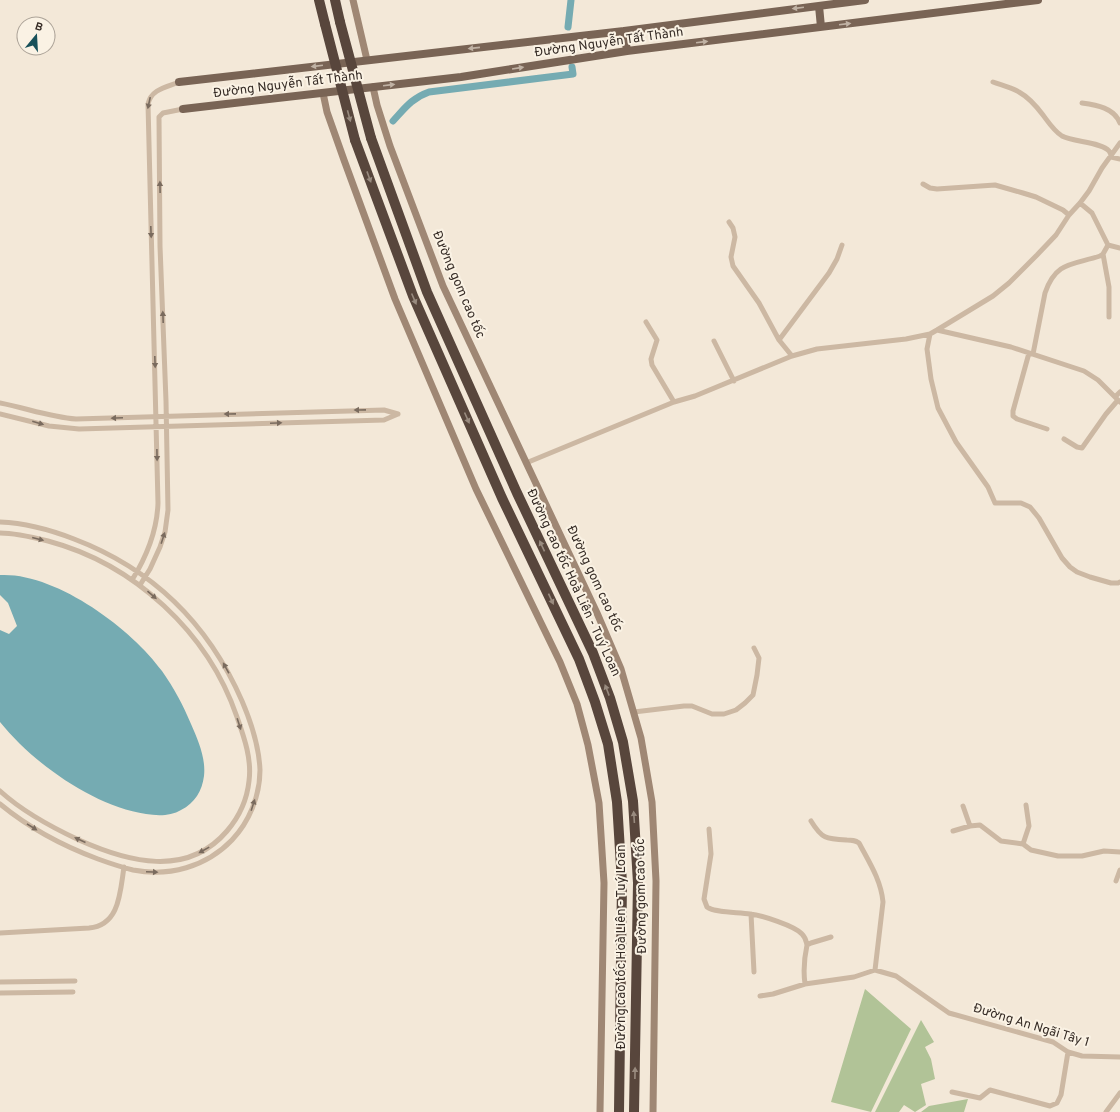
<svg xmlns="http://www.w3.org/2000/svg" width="1120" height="1112" viewBox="0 0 1120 1112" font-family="Overpass,sans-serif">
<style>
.green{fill:#b1c397}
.water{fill:#75abb2}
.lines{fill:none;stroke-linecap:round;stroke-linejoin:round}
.canal{stroke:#75abb2;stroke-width:7}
.minor{stroke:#ccb8a3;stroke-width:5}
.secondary{stroke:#9f8774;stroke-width:7}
.primary{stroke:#796455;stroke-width:8}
.motorway{stroke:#58463c;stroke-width:10}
.motorway-bridge{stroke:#58463c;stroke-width:10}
.oneway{fill:#c0b2a4}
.oneway2{fill:#7a6b5e}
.oneway3{fill:#998b7f}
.labels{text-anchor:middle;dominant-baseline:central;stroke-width:4;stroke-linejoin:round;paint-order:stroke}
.street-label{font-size:13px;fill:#362c26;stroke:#faf2e4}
</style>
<rect width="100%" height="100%" fill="#f3e8d8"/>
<path class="green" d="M 865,989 L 911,1029 L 871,1112 L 831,1102 Z
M 921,1020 L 934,1042 L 925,1047 L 931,1059 L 935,1079 L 921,1084 L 926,1105 L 915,1112 L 904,1105 L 899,1112 L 875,1112 Z
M 968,1099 L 964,1112 L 921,1112 L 929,1106 Z"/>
<path class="water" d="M 0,575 C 55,572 131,628 162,671 C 174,688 183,705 191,724 C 198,740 206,758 204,776 C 202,791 195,803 181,810 C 171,816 158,816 146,814 C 93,806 33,763 0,722 L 0,630 L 9,634 L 17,626 L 8,603 L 0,595 Z"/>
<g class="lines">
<path class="canal" d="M 568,27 L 571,0
M 393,121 C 405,108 412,98 429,92 L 573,74 L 572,67"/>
<path class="minor" d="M 993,82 C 1001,85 1011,87 1019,92 C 1028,97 1037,107 1043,115 C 1049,123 1054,131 1062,136 C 1073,142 1102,142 1109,151 C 1110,152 1111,155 1111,157 L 1120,159
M 1082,103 C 1097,105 1114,108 1120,123
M 923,184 L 930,188 L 937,189 L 995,185 L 1023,193 L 1036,197 L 1063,210 L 1069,215
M 1080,203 L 1092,213 L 1108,245 L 1120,248
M 729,222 L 733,228 L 735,237 L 731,257 L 733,266 L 759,303 L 779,340 L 792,356
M 1103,254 L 1109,287 L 1109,317
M 646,322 L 657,340 L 651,359 L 652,365 L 674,402
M 937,330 L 1011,347 L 1084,371 L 1098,380 L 1120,402
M 930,334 L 927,349 L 931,379 L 938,408 L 956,442 L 988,487 L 995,503 L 1021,503 L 1030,507 L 1039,518 L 1062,558 L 1070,567 L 1077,572 L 1090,577 L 1111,583 L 1118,583 L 1120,582
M 779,340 L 829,273 L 837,259 L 842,245
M 714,341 L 734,381
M 1029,353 L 1013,411 L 1013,416 L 1017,419 L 1047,429
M 1033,354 L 1045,293 C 1056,261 1073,265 1100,256 L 1103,254 L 1108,245
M 1115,397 L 1120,392
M 0,403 C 26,408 50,417 76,419 L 384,410 L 398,414
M 0,414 L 49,426 L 79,429 L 384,420 L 398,414
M 1064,439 L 1077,447 L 1082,448 L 1106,414 L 1118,400
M 526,463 L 674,402 L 695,396 L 792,356 L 817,349 L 906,339 L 930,334 L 937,330 L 993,296 L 1009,283 L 1037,255 L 1056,235 L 1069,215 L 1080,203 L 1089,191 L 1102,168 L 1120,143
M 0,522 C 25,523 51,530 74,539 C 153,569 208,623 242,701 C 251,722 259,747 260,770 C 260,796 249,822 232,840 C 206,867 169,877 133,870 C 121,867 109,863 98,859 C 63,846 29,828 0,804
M 0,533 C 16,533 32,537 48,541 C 134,564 208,632 237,717 C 244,737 252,759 249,781 C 247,800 239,817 227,831 C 187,878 128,862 79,840 C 51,827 23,812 0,791
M 132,580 C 147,556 157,532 158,503 L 148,104 C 151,89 167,87 179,82
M 140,585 L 150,569 L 160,547 L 165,532 L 168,510 L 166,401 L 160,246 L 159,117 L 163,113 L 183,109
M 634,712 L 684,706 L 692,706 L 712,714 L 724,714 L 736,710 L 745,703 L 753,695 L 757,675 L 759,658 L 754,648
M 963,806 L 970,826
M 811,821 C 822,839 826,839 847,840 C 852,840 855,840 859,843 C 869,862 881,880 883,902 L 875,970
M 709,829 L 711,854 L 704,899 L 707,907 C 715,913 739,912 750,914 C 761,915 795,926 802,934 C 806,938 806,941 807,945 L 811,943 L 831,937
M 953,831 L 970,826 L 980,825 L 1001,841 L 1023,844 L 1031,850 L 1058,856 L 1082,856 L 1104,851 L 1120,852
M 1023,844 L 1029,826 L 1026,805
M 1116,881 L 1120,870
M 751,914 L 754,972
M 0,933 L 89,928 C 120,925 120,892 124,867
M 0,982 L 75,981
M 805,984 C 803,970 804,959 807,945
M 0,993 L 73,992
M 760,996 L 773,994 L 805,984 L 854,977 L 875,970 L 896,976 L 949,1013 L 1053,1042 L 1068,1052 L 1082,1056 L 1120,1057
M 952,1092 L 980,1098 L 990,1090 L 1050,1106 L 1057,1103 L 1061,1095 L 1068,1052
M 1106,1112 L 1120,1093"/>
<path class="secondary" d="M 353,0 L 367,60
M 373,87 L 377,105 L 390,146 L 443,286 L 597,613 L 621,669 L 641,738 L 652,802 L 656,881 L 653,1112
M 323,93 L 327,112 L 344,160 L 395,299 L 476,489 L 560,662 L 577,704 L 588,745 L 599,803 L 604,883 L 600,1112"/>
<path class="primary" d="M 819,6 L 821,27
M 624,31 L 627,51
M 179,82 L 624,31 L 865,0
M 183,109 L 461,77 L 627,51 L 1038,0"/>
<path class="motorway" d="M 319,0 L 325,24
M 335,0 L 340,22
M 371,138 L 427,292 L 517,493 L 593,653 L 610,698 L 623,742 L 633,801 L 638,883 L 634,1112
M 355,140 L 413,296 L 502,498 L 579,659 L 595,702 L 608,744 L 617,802 L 622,883 L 619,1112"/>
<path class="motorway-bridge" d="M 340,22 L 371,138
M 325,24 L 355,140"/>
</g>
<defs><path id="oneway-solid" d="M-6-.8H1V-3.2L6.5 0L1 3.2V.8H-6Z"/></defs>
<g class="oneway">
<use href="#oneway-solid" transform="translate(798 8) rotate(173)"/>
<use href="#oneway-solid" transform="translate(845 24) rotate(-7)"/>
<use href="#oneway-solid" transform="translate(702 42) rotate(-7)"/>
<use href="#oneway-solid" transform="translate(474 48) rotate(174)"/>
<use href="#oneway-solid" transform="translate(317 66) rotate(173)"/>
<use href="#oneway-solid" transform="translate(518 68) rotate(-9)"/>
<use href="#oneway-solid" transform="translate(389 85) rotate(-7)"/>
</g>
<g class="oneway2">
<use href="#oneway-solid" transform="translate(149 103) rotate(102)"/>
<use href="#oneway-solid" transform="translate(160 187) rotate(-91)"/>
<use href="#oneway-solid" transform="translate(151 232) rotate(88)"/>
<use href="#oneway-solid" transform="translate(163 317) rotate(-92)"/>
<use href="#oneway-solid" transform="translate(155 362) rotate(88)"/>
<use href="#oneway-solid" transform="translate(360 410) rotate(179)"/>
<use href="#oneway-solid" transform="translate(230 414) rotate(179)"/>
<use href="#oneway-solid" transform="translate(117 418) rotate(178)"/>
<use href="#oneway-solid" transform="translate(38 423) rotate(16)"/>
<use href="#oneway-solid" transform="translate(276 423) rotate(-2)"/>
<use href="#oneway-solid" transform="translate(157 455) rotate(89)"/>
<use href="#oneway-solid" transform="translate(163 538) rotate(-72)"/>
<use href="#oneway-solid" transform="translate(38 539) rotate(14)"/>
<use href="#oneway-solid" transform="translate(152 595) rotate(41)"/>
<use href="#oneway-solid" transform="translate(226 668) rotate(-119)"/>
<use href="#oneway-solid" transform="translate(239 724) rotate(72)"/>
<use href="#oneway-solid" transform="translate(253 805) rotate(-72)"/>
<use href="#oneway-solid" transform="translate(32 827) rotate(32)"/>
<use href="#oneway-solid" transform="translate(80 840) rotate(-156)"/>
<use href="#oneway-solid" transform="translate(204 850) rotate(151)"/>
<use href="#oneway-solid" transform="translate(152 872) rotate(2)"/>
</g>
<g class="oneway3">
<use href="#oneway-solid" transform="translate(349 116) rotate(75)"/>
<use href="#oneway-solid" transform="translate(369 177) rotate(70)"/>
<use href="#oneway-solid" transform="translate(414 299) rotate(67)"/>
<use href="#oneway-solid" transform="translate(467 418) rotate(66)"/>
<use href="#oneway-solid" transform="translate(542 546) rotate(-115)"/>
<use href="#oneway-solid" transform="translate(551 599) rotate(65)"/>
<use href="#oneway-solid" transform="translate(607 690) rotate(-111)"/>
<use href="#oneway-solid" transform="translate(634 817) rotate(-94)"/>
<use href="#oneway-solid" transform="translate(635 1073) rotate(-89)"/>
</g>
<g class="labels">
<g class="street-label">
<text transform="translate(609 43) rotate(-8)">Đường Nguyễn Tất Thành</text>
<text transform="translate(288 85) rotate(-7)">Đường Nguyễn Tất Thành</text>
<text transform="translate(458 285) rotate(67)">Đường gom cao tốc</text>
<text transform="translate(594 579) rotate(65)">Đường gom cao tốc</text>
<text transform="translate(573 583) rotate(65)">Đường cao tốc Hoà Liên - Tuý Loan</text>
<text transform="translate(642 896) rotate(-91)">Đường gom cao tốc</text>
<text transform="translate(622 947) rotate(-90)">Đường cao tốc Hoà Liên - Tuý Loan</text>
<text transform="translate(1031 1026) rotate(17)">Đường An Ngãi Tây 1</text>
</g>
</g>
<g transform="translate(36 36) rotate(18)"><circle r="19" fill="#faf2e4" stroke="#aca398"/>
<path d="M0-3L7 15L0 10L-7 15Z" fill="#18515a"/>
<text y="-6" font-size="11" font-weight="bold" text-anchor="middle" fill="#362c26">B</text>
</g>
</svg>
